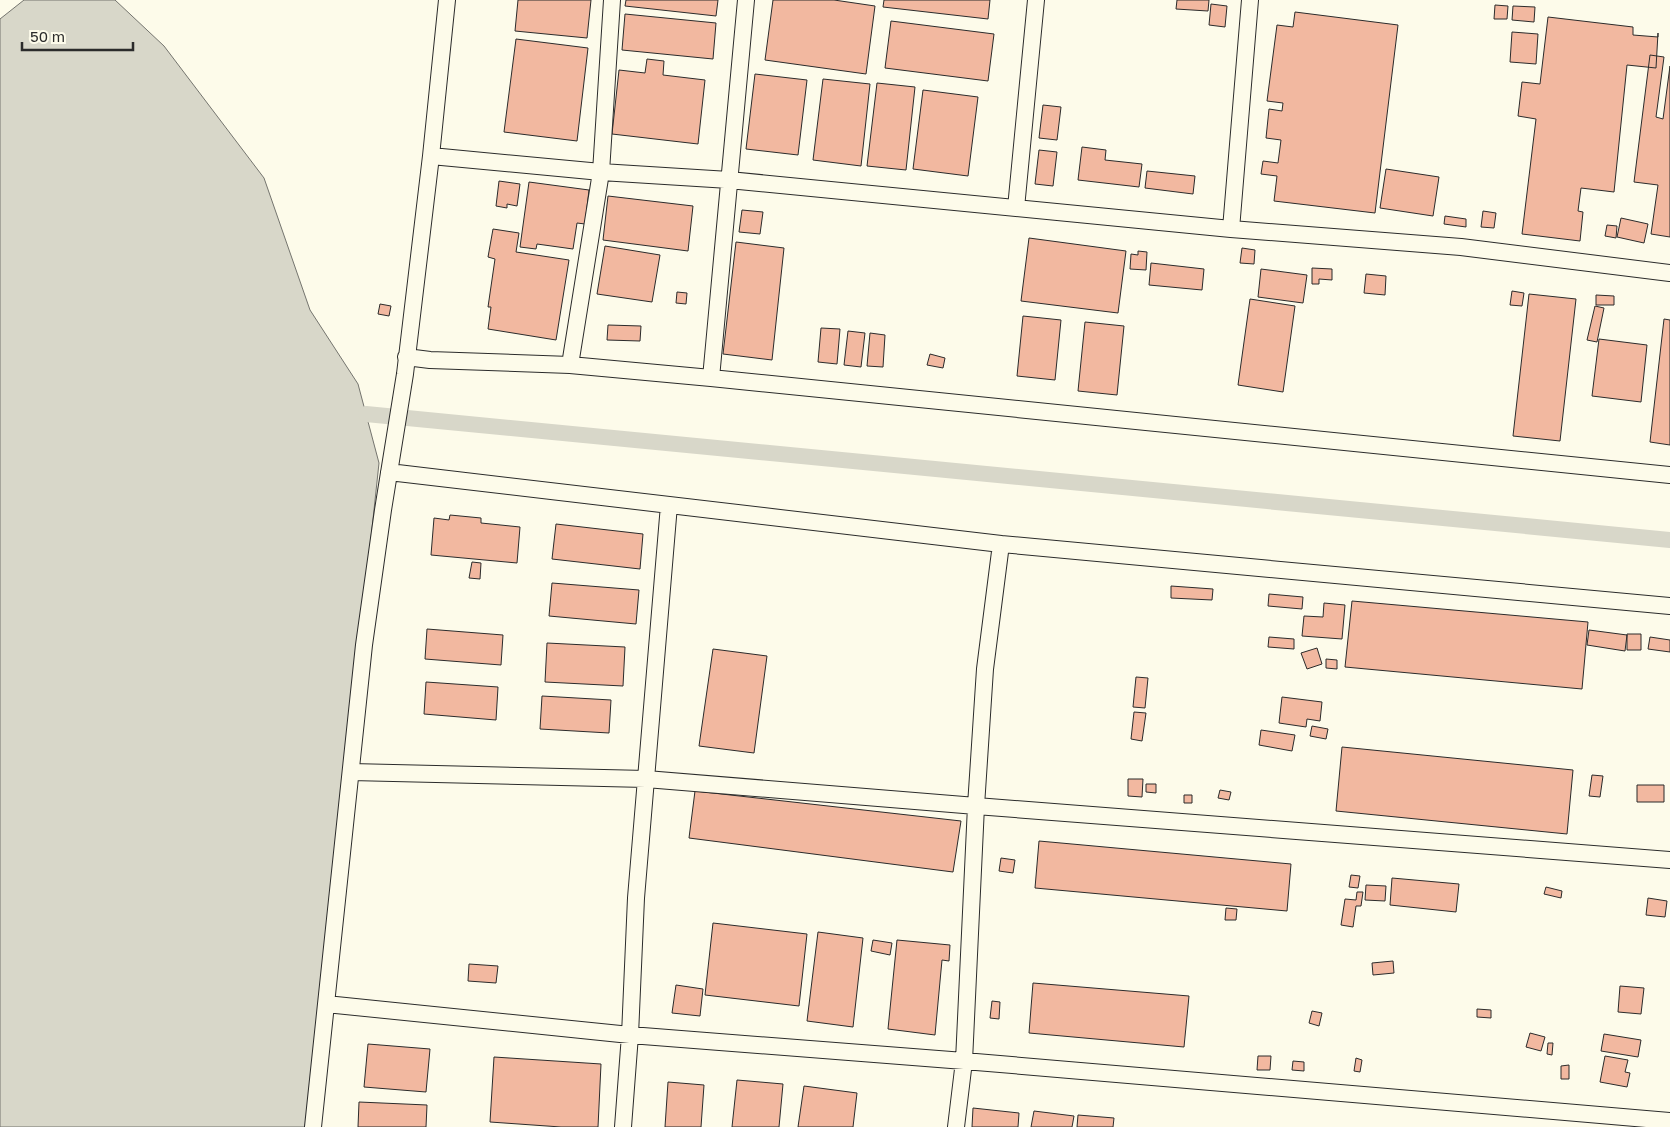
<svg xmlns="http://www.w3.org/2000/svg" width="1670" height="1127" viewBox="0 0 1670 1127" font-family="'Golos Text',sans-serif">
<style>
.water{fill:#d8d7c9;stroke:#74746e}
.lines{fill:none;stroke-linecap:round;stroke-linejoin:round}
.canal{stroke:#d8d7c9;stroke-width:16}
.building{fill:#f2b8a0;stroke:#2b2b2b}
.minor-casing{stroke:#2b2b2b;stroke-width:18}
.minor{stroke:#fdfbea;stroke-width:16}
</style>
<rect width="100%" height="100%" fill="#fdfbea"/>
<path class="water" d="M 24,0 L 115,0 L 164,46 L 264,178 L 310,310 L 358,384 L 379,463 L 308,1127 L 0,1127 L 0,19 Z"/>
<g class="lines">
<path class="canal" d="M 366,414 L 1670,540"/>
</g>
<path class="building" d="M 518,0 L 591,0 L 587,38 L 515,31 Z
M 626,0 L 718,0 L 716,16 L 625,6 Z
M 773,0 L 834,0 L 875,6 L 866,74 L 765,60 Z
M 884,0 L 990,0 L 988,19 L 883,7 Z
M 1177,0 L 1209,0 L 1208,11 L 1176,9 Z
M 1211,4 L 1227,6 L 1225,27 L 1209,25 Z
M 1495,5 L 1508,6 L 1507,19 L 1494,19 Z
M 1513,6 L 1535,7 L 1534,22 L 1512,20 Z
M 1295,12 L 1398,25 L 1375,213 L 1274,201 L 1277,176 L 1261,174 L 1263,161 L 1278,163 L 1281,140 L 1266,138 L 1269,109 L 1282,111 L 1283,103 L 1267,101 L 1277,25 L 1293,27 Z
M 625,14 L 716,23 L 713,59 L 622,50 Z
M 1548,17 L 1633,27 L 1633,35 L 1658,37 L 1658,33 L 1656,68 L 1627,65 L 1614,192 L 1581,188 L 1578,211 L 1583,212 L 1580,241 L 1522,234 L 1536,119 L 1518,116 L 1522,82 L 1540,84 Z
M 891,21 L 994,34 L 988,81 L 885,68 Z
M 1512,32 L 1538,34 L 1536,64 L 1510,62 Z
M 516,39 L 588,48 L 577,141 L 504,132 Z
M 1650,55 L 1664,57 L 1656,117 L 1663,119 L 1670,66 L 1670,237 L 1651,234 L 1658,185 L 1634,182 Z
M 647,59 L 664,61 L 663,75 L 705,80 L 698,144 L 612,134 L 619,70 L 645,73 Z
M 755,74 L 807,80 L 798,155 L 746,149 Z
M 823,79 L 870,84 L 861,166 L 813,160 Z
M 877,83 L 915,87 L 906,170 L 867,166 Z
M 923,90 L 978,97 L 968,176 L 913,169 Z
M 1043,105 L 1061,107 L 1057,140 L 1039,138 Z
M 1082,147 L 1106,150 L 1105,160 L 1142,164 L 1139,187 L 1078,180 Z
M 1039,150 L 1057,152 L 1053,186 L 1035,184 Z
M 1386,169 L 1439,177 L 1433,216 L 1380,208 Z
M 1147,171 L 1195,176 L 1193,194 L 1145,188 Z
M 499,181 L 520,184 L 517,206 L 507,204 L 507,208 L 496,206 Z
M 529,182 L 589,190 L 585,224 L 577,223 L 573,249 L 537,244 L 536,249 L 520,247 Z
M 608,196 L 693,206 L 688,251 L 603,240 Z
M 742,210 L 763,212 L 760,234 L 739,232 Z
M 1483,211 L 1496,213 L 1494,228 L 1481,227 Z
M 1445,216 L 1466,219 L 1466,227 L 1444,224 Z
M 1621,218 L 1648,224 L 1644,243 L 1617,237 Z
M 1607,225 L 1617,226 L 1616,238 L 1605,236 Z
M 493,229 L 519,233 L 516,252 L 569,260 L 556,340 L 488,329 L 491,307 L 488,307 L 495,259 L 488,257 Z
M 1029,238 L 1126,251 L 1118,313 L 1021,301 Z
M 736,242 L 784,248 L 772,360 L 723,354 Z
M 605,246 L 660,255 L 652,302 L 597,294 Z
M 1242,248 L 1255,250 L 1254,264 L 1240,263 Z
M 1138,251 L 1147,252 L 1146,270 L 1130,269 L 1131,254 L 1138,255 Z
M 1151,263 L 1204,269 L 1202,290 L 1149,285 Z
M 1312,268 L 1332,269 L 1332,280 L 1319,279 L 1319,284 L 1312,284 Z
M 1261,269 L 1307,275 L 1303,303 L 1258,297 Z
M 1366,274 L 1386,276 L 1385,295 L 1364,293 Z
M 1512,291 L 1524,293 L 1522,306 L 1510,305 Z
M 677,292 L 687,293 L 686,304 L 676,303 Z
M 1529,294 L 1576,299 L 1560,441 L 1513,436 Z
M 1596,295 L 1614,296 L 1614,305 L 1596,305 Z
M 1250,299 L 1295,306 L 1283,392 L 1238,385 Z
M 380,304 L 391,306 L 389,316 L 378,314 Z
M 1595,306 L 1604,308 L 1597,342 L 1587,340 Z
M 1023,316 L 1061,320 L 1055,380 L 1017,376 Z
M 1664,319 L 1670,320 L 1670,445 L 1650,442 Z
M 1085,322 L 1124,326 L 1117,395 L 1078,391 Z
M 608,325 L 641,326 L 640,341 L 607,340 Z
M 821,328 L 840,329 L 837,364 L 818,362 Z
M 848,331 L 865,333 L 861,367 L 844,365 Z
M 870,333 L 885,335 L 883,367 L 867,366 Z
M 1599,339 L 1647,345 L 1641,402 L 1592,396 Z
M 930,354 L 945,358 L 943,368 L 927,365 Z
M 450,515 L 481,518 L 481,523 L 520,527 L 517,563 L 431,555 L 434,518 L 449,520 Z
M 556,524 L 643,534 L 640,569 L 552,559 Z
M 472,562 L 481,563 L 480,579 L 469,578 Z
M 552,583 L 639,590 L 636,624 L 549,616 Z
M 1171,586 L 1213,589 L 1212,600 L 1171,598 Z
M 1269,594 L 1303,597 L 1302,609 L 1268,606 Z
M 1352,601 L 1588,622 L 1582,689 L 1345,667 Z
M 1324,603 L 1345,605 L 1342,639 L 1302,636 L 1304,616 L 1323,617 Z
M 427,629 L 503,635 L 501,665 L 425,659 Z
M 1589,630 L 1627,635 L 1625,651 L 1587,645 Z
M 1627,634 L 1641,634 L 1641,650 L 1627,650 Z
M 1269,637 L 1294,639 L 1294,649 L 1268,647 Z
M 1650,637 L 1670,640 L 1670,652 L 1648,649 Z
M 547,643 L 625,647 L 623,686 L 545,682 Z
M 1317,648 L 1322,664 L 1307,669 L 1301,653 Z
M 713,649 L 767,656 L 754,753 L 699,746 Z
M 1326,659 L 1337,660 L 1337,669 L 1326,668 Z
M 1136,677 L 1148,678 L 1145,708 L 1133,707 Z
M 426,682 L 498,687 L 496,720 L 424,714 Z
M 542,696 L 611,700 L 609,733 L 540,729 Z
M 1282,697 L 1322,702 L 1320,721 L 1307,719 L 1306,727 L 1279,723 Z
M 1134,712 L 1146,713 L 1142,741 L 1131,739 Z
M 1312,726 L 1328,729 L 1326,739 L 1310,736 Z
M 1261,730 L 1295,735 L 1292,751 L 1259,745 Z
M 1342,747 L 1573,770 L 1567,834 L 1336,811 Z
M 1592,775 L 1603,776 L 1600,797 L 1589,796 Z
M 1128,779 L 1143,779 L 1142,797 L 1128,796 Z
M 1146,784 L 1156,784 L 1156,793 L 1146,792 Z
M 1637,785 L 1664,785 L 1664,802 L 1637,802 Z
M 1220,790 L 1231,792 L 1229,800 L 1218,798 Z
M 695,791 L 961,821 L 953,872 L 689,838 Z
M 1184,795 L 1192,795 L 1192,803 L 1184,803 Z
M 1039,841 L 1291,864 L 1287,911 L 1035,888 Z
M 1001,858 L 1015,860 L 1013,873 L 999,871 Z
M 1351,875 L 1360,876 L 1358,888 L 1349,887 Z
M 1392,878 L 1459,884 L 1456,912 L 1390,905 Z
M 1366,885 L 1386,886 L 1385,901 L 1365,900 Z
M 1546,887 L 1562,891 L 1561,898 L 1544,894 Z
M 1357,892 L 1363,892 L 1361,906 L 1356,906 L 1353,927 L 1341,925 L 1345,899 L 1356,900 Z
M 1648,898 L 1667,901 L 1665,917 L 1646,915 Z
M 1226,908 L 1237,909 L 1236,920 L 1225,920 Z
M 713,923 L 807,934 L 799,1006 L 705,995 Z
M 818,932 L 863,938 L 853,1027 L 807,1021 Z
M 873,940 L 892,943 L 890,955 L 871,951 Z
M 897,940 L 950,945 L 949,961 L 942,960 L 935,1035 L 888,1029 Z
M 1393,961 L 1394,973 L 1373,975 L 1372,963 Z
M 469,964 L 498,966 L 496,983 L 468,981 Z
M 1033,983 L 1189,996 L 1184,1047 L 1029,1033 Z
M 676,985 L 703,989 L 700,1016 L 672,1013 Z
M 1620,986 L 1644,988 L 1641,1014 L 1618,1012 Z
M 992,1001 L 1000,1002 L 999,1019 L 990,1018 Z
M 1477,1009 L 1491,1010 L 1491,1018 L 1477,1017 Z
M 1312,1011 L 1322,1013 L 1319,1026 L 1309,1023 Z
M 1530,1033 L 1545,1037 L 1541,1051 L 1526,1047 Z
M 1604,1034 L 1641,1040 L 1638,1057 L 1601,1051 Z
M 1548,1043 L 1553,1043 L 1552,1055 L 1547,1054 Z
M 368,1044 L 430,1049 L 426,1092 L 364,1087 Z
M 1258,1056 L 1271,1056 L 1270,1070 L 1257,1070 Z
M 1605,1056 L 1628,1060 L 1625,1072 L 1630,1073 L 1627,1087 L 1600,1082 Z
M 494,1057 L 601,1064 L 598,1127 L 561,1127 L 490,1122 Z
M 1356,1058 L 1362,1060 L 1360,1072 L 1354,1071 Z
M 1293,1061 L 1304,1062 L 1304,1071 L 1292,1070 Z
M 1569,1065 L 1569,1079 L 1561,1079 L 1561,1066 Z
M 737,1080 L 783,1084 L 779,1127 L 732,1127 Z
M 668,1082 L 704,1085 L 701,1127 L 665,1127 Z
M 804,1086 L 857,1093 L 853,1127 L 798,1127 Z
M 359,1102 L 427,1105 L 426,1127 L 358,1127 Z
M 973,1108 L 1019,1113 L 1018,1127 L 972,1127 Z
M 1034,1111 L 1074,1116 L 1072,1127 L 1031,1127 Z
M 1078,1115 L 1114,1118 L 1113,1127 L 1077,1127 Z"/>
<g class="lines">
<defs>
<path id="minor" d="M 431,156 L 601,172 L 729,180 L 1231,229 L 1461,247 L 1670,273
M 1016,208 L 1036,0
M 1231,229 L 1250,0
M 406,357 L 430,360 L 570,365 L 711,378 L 1670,475
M 570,365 L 601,172 L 612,0
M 711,378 L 746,0
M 389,472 L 1001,544 L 1670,606
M 351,772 L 646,779 L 976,806 L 1670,860
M 326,1004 L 630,1035 L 964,1061 L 1670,1121
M 313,1127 L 364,645 L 383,510 L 405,374 L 431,156 L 447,0
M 623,1127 L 630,1035 L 636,898 L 669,505
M 956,1127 L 964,1061 L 976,806 L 985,669 L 1001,544"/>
</defs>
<use href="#minor" class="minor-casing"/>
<use href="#minor" class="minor"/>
</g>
<path d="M22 42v8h111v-8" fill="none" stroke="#2b2b2b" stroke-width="2.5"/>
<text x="30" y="42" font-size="15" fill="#2b2b2b" stroke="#fdfbea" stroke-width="4" paint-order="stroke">50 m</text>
</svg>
